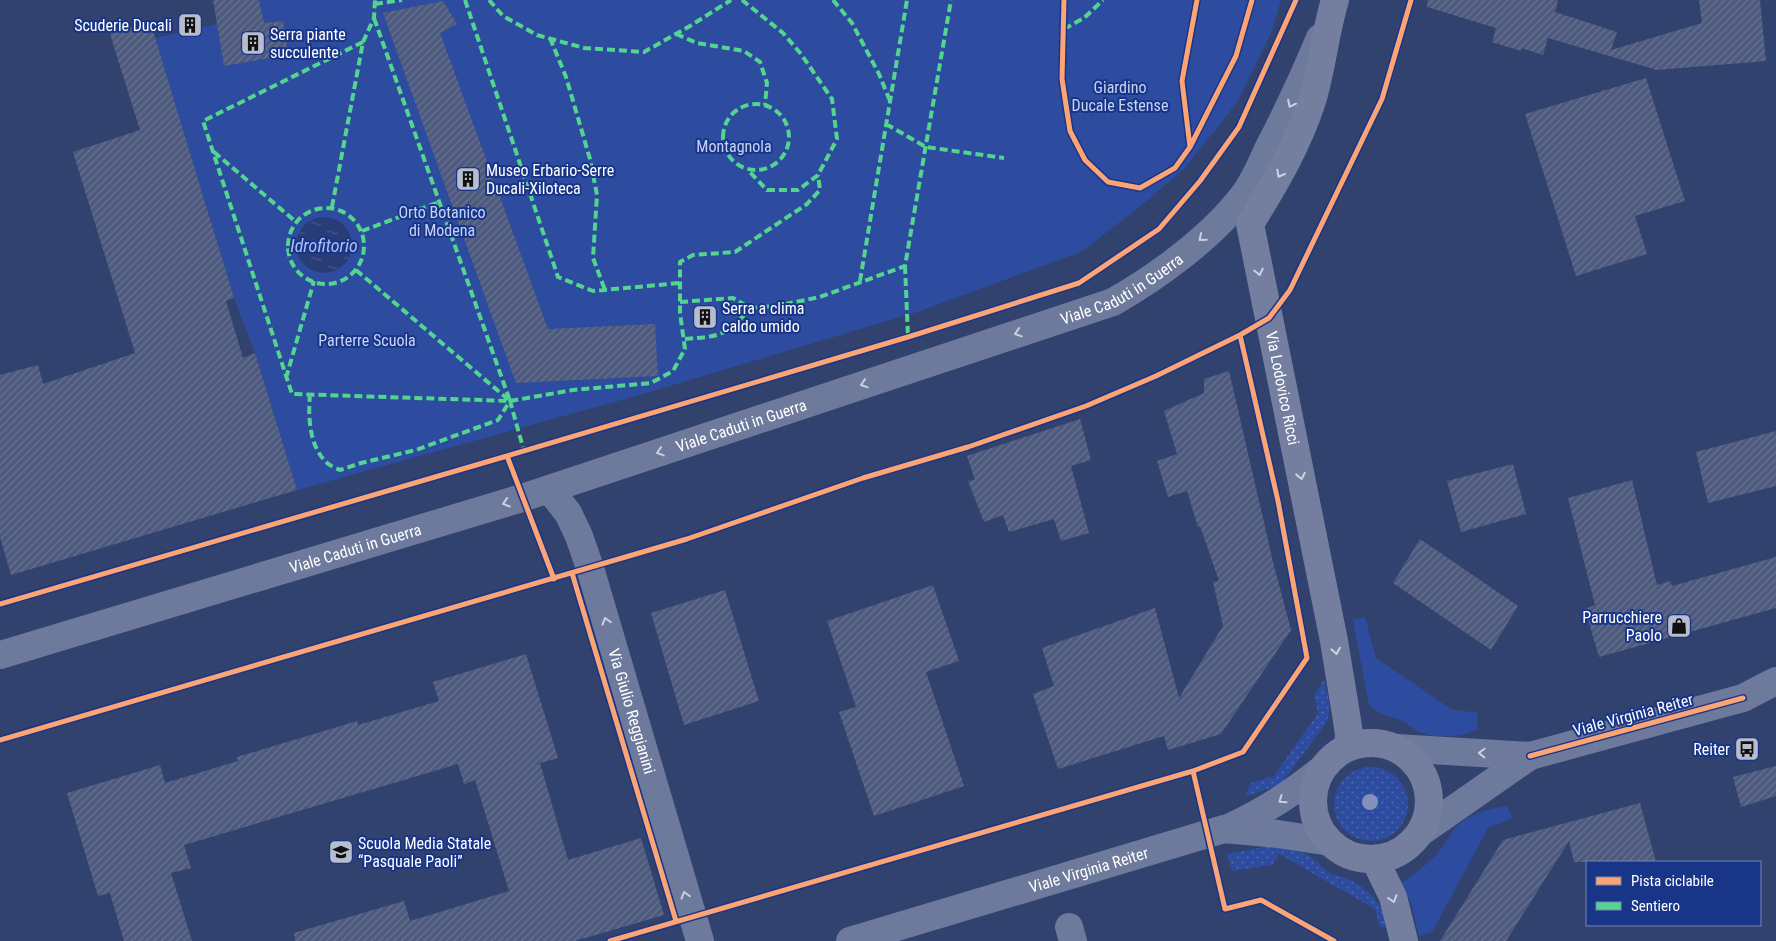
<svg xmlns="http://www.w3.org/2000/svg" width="1776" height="941" viewBox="0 0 1776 941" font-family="'Roboto Condensed',sans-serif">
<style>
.grass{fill:url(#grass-dots)}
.green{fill:#2d4c9f}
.water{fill:url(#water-ripples)}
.building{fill:url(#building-hatch)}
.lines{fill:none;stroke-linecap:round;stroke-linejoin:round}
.minor{stroke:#6e7a9c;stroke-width:28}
.tertiary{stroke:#6e7a9c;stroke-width:28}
.secondary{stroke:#747fa0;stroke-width:28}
.quiet{stroke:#53d58f;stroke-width:4;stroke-dasharray:8 4;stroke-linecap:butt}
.cycleway-casing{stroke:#193588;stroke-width:8}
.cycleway{stroke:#fda474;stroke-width:5}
.tree{fill:#8492bb}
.oneway{stroke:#ccd0dc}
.oneway2{stroke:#ced2de}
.labels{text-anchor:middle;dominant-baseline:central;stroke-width:4;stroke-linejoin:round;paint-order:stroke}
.poi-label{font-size:16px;fill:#fff;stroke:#193588;text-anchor:start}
.park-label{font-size:16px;fill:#c7d4f9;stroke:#193588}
.street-label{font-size:16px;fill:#fff;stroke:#193588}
.water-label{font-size:18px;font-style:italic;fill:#adc0f4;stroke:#193588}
</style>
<defs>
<pattern id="grass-dots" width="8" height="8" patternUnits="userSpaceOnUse" patternTransform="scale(1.25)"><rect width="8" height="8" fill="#2d4c9f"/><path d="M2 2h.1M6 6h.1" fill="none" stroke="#4c67ad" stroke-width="1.8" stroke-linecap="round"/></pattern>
<pattern id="water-ripples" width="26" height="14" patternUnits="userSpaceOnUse" patternTransform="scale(1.25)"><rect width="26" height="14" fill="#283c78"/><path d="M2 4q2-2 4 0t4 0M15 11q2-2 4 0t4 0" fill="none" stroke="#48598c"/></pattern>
<pattern id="building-hatch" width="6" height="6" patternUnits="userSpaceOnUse" patternTransform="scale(1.25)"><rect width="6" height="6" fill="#4d5a7e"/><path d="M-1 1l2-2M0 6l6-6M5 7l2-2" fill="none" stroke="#687391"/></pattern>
</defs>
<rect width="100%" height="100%" fill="#32426f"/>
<path class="grass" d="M 1324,679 C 1327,693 1333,709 1326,723 L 1281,784 L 1245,797 L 1251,783 L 1274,776 L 1318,713 L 1314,696 Z
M1334 804a37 37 0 1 1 74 0a37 37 0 1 1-74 0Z
M 1268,846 C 1285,848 1302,849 1316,861 C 1320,864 1323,869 1327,871 C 1332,875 1340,876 1346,878 C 1367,887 1383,903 1387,926 L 1380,927 L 1375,909 L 1279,854 L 1272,865 L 1232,871 L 1227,854 Z"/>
<path class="green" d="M 259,0 L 1281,0 L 1272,31 L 1237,103 L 1183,170 L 1137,209 L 1081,252 L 917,312 L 643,394 L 297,490 L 255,353 L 234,298 L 155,38 L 262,14 Z
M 1365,617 L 1376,658 L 1451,709 L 1478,713 L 1477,730 C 1459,737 1438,739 1420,732 C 1413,730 1407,723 1400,720 C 1389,716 1377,714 1369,705 L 1353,620 Z
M 1507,806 L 1512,818 L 1488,828 L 1432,932 L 1419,936 L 1411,903 L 1400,884 C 1413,875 1425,866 1436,855 C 1445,846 1449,834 1457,826 C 1470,813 1490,809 1507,806 Z"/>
<path class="water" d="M296 245a28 28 0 1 1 56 0a28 28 0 1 1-56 0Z"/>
<path class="building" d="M 213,0 L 259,0 L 264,23 L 283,21 L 288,55 L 224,66 Z
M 1428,0 L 1558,0 L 1555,12 L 1617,32 L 1611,50 L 1702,23 L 1699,0 L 1760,0 L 1766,61 L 1657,70 L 1548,38 L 1543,55 L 1522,48 L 1521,51 L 1492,42 L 1496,28 L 1427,7 Z
M 443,1 L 457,24 L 440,33 L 548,329 L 655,324 L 658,376 L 516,383 L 383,13 Z
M 150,21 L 234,298 L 226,301 L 243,358 L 255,353 L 297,490 L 11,575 L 0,537 L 0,375 L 38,365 L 43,384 L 135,353 L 73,152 L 140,130 L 110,34 Z
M 1646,78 L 1685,201 L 1635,216 L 1647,254 L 1576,276 L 1525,114 Z
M 1229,371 L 1274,566 L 1291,630 L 1221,734 L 1168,750 L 1164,736 L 1058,769 L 1033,694 L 1054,686 L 1042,648 L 1155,608 L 1179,698 L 1223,626 L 1213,582 L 1219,581 L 1200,526 L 1198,527 L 1187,491 L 1168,497 L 1157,461 L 1177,454 L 1164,411 L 1204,393 L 1204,379 Z
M 1080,419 L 1091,460 L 1071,466 L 1089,533 L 1061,541 L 1054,519 L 1009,532 L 1003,515 L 984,522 L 968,481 L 975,480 L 967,456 Z
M 1776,431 L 1776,486 L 1708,503 L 1696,452 Z
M 1513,464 L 1526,514 L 1461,532 L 1447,481 Z
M 1632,480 L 1657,585 L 1670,581 L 1672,586 L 1776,557 L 1776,608 L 1599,657 L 1585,609 L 1595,605 L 1568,498 Z
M 1420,539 L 1518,606 L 1491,650 L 1393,583 Z
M 933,585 L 959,661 L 926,672 L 964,786 L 874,816 L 839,712 L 856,707 L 827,621 Z
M 725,590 L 759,701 L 684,725 L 651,613 Z
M 526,654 L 558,758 L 540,763 L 568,860 L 641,838 L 664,915 L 575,941 L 295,941 L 294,933 L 404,901 L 410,921 L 509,891 L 475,780 L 464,784 L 458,764 L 184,845 L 191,868 L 171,873 L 192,941 L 124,941 L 110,893 L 98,896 L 67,793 L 160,765 L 165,783 L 238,761 L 237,757 L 357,721 L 358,725 L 439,701 L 433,682 Z
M 1776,766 L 1776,796 L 1741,807 L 1733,777 Z
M 1640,803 L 1656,862 L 1574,862 L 1569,841 L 1506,941 L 1440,941 L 1503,840 Z"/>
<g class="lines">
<g class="minor">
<path id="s1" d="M 549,489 L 568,513 L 579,536 L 590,568 L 700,941"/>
<path d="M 1226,829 C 1262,813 1290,795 1321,770"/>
<path d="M 1069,927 L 1073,941"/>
<path id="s2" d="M 850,941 L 1224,829 L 1278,834 L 1330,842"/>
</g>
<g class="tertiary">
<path id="s3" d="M 0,655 L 522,498 L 1113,302 C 1157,277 1212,237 1243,196 C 1253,183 1261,165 1268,149 C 1287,113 1304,76 1320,38"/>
<path d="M 1396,748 L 1530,756 L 1743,698 L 1776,681"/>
<path d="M 1421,832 L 1530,756"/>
</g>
<g class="secondary">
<path id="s4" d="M 1335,0 C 1325,33 1322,68 1312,101 C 1298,145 1274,185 1250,224 L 1334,641 L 1346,714 L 1349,734 L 1348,747"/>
<circle cx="1371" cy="801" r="58"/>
<path d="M 1375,860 L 1393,897 L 1404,941"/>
</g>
<path class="quiet" d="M 465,0 L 558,277 L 593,291 L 680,283
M 489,0 L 503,16 L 537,35 L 584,48 L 644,52 L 690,26 L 731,0
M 742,0 L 783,33 L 801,54 L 832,99 L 837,139 L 818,175 L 798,190 L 767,190 L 748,170
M 833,0 L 852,23 L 879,74 L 890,101
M 375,4 L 402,0
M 1064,29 L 1084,18 L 1103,0
M 676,34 L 697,43 L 744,51 L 760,62 L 767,83 L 765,105
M 550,38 L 566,77 L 590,159 L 597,195 L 593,258 L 605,290
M 363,42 L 203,121 L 292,394 L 510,401 L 573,390 L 651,383 L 673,371 L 685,349 L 680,313 L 680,262 L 693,255 L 735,252 L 807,204 L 820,190 L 818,175
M723 137a33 33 0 1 1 66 0a33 33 0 1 1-66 0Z
M 886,124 L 926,147 L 1004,158
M 214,152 L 295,221
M 332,207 L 363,42 L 374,18 L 375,0
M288 246a38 38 0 1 1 76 0a38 38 0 1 1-76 0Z
M 362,231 L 439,202
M 905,266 L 908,337
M 356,270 L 510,401 L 374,18
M 860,281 L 907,0
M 680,302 L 733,298 L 750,308 L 776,306 L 820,297 L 905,266 L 951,0
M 685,339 C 720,336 726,337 750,308
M 286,378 L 314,281
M 310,394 C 308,417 309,445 326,462 C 330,466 336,468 340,470 L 361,463 L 416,450 L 498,420 L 510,401 L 524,451"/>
<defs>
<path id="cycleway" d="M 1064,0 L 1062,79 L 1070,131 L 1085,160 L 1108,182 L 1140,188 L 1175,168 L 1190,147 L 1236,56 L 1252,0
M 1190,147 L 1182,81 L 1197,0
M 1240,335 L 1278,501 L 1307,658 L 1243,752 L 1193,771 L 1225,909 L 1261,900 L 1334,941
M 507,456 L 554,579
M 572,573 L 676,921
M 0,604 L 507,456 L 908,337 L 1079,283 L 1159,229 L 1200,181 L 1239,127 L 1296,0
M 0,740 L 687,539 L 863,478 L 968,447 L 1086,406 L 1156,376 L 1240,335 L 1269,318 L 1290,290 L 1382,99 L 1411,0
M 1530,756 L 1743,698
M 610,941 L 1193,771"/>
</defs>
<use href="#cycleway" class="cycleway-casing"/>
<use href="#cycleway" class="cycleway"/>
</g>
<circle class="tree" cx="1370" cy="802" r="8"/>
<defs><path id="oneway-chevron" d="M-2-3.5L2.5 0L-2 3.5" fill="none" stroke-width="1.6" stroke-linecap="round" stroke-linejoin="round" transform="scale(1.25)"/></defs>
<g class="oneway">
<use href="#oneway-chevron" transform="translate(1291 104) rotate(116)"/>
<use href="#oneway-chevron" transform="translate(1202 238) rotate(140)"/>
<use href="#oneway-chevron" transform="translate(1018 333) rotate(162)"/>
<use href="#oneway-chevron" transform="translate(864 384) rotate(162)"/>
<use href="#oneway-chevron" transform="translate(660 452) rotate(162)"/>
<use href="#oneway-chevron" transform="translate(506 503) rotate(163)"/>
<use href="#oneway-chevron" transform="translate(606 621) rotate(-106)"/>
<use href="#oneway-chevron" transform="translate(1482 753) rotate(-178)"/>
<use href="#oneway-chevron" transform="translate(1282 800) rotate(145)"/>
<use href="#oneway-chevron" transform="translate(685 895) rotate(-106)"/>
</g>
<g class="oneway2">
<use href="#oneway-chevron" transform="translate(1280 174) rotate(118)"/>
<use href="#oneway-chevron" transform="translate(1259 272) rotate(77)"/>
<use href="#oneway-chevron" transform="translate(1301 476) rotate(79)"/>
<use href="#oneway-chevron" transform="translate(1336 651) rotate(80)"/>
<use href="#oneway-chevron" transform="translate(1393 899) rotate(72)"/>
</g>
<defs>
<symbol id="building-square" viewBox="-11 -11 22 22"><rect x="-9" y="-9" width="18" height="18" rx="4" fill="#b7bdcd" stroke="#193588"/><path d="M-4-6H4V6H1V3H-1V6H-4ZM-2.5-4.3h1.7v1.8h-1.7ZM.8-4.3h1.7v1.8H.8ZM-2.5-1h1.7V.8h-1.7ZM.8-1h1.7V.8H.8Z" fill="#111"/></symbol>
<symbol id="shop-square" viewBox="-11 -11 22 22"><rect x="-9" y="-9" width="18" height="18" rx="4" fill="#b7bdcd" stroke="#193588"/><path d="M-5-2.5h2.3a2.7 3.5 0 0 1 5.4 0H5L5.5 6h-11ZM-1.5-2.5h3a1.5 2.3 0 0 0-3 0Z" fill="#111"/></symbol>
<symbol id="bus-square" viewBox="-11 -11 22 22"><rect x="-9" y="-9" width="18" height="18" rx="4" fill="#b7bdcd" stroke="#193588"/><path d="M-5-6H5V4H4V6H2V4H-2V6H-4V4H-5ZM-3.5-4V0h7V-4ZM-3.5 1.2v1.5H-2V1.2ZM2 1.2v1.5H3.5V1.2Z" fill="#111"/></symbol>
<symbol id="school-square" viewBox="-11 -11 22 22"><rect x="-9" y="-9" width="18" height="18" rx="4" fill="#b7bdcd" stroke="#193588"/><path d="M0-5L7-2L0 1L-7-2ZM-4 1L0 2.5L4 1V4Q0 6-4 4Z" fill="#111"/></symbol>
</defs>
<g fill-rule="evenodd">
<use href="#building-square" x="176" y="11" width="28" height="28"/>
<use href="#building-square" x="239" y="29" width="28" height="28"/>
<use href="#building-square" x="454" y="165" width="28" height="28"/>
<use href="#building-square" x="691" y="303" width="28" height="28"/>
<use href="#shop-square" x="1665" y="612" width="28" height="28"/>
<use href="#bus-square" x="1733" y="735" width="28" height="28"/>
<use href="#school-square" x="327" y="838" width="28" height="28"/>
</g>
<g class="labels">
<g class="poi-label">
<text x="172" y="25" text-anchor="end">Scuderie Ducali</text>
<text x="270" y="34">Serra piante<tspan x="270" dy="18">succulente</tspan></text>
<text x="486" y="170">Museo Erbario-Serre<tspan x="486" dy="18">Ducali-Xiloteca</tspan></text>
<text x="722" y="308">Serra a clima<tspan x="722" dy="18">caldo umido</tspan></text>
<text x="1662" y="617" text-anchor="end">Parrucchiere<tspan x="1662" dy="18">Paolo</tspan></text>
<text x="1730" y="749" text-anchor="end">Reiter</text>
<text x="358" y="843">Scuola Media Statale<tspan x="358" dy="18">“Pasquale Paoli”</tspan></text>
</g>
<g class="park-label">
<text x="1120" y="87">Giardino<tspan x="1120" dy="18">Ducale Estense</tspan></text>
<text x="734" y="146">Montagnola</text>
<text x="442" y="212">Orto Botanico<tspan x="442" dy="18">di Modena</tspan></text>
<text x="367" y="340">Parterre Scuola</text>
</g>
<g class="street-label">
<text stroke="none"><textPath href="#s3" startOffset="1181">Viale Caduti in Guerra</textPath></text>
<text stroke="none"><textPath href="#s4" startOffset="409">Via Lodovico Ricci</textPath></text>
<text stroke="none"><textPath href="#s3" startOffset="776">Viale Caduti in Guerra</textPath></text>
<text stroke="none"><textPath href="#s3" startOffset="371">Viale Caduti in Guerra</textPath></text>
<text stroke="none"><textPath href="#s1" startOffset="239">Via Giulio Reggianini</textPath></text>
<text transform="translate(1633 715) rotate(-15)">Viale Virginia Reiter</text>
<text stroke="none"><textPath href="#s2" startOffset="249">Viale Virginia Reiter</textPath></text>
</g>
<g class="water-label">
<text x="324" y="245">Idrofitorio</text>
</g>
</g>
<rect x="1586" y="861" width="175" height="65" fill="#193588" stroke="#7586b8"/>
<rect x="1596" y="877" width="25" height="8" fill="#fda474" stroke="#7586b8"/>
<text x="1631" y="886" font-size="15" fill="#ffffff">Pista ciclabile</text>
<rect x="1596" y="902" width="25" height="8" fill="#53d58f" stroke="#7586b8"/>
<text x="1631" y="911" font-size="15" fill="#ffffff">Sentiero</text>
</svg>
